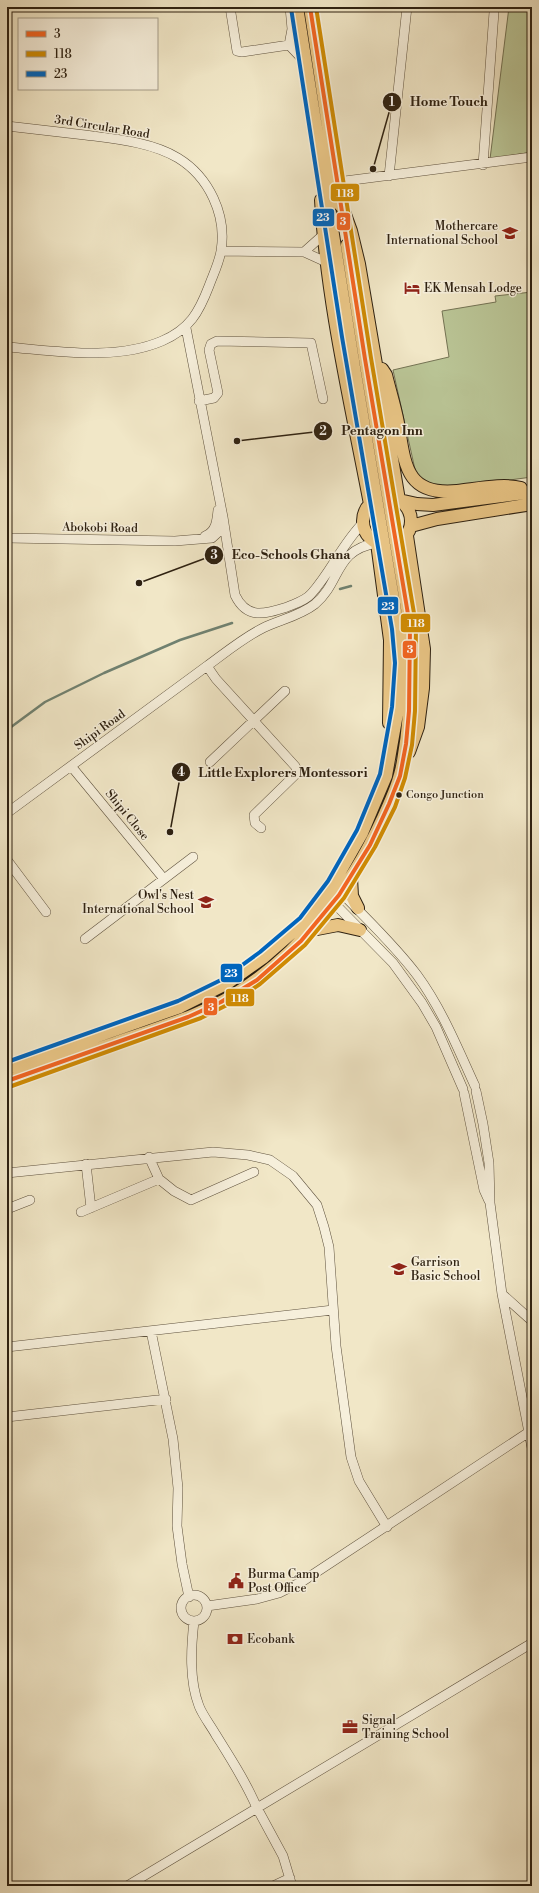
<svg xmlns="http://www.w3.org/2000/svg" width="539" height="1893" viewBox="0 0 539 1893" font-family="'Libre Bodoni',serif">
<style>
.green{fill:#bac596;stroke:#747354}
.lines{fill:none;stroke-linecap:round;stroke-linejoin:round}
.stream{stroke:#708170;stroke-width:2.5}
.minor-casing{stroke:#5f523e;stroke-width:10}
.major-casing{stroke:#2e2111;stroke-width:14}
.minor{stroke:#f6efdb;stroke-width:9}
.major{stroke:#e8c484;stroke-width:12}
.major-bridge-casing{stroke:#2e2111;stroke-width:14;stroke-linecap:butt}
.major-bridge{stroke:#e8c484;stroke-width:12}
.bus-1-casing{stroke:#f6efdb;stroke-width:7}
.bus-2-casing{stroke:#f6efdb;stroke-width:7}
.bus-3-casing{stroke:#f6efdb;stroke-width:7}
.bus-1{stroke:#f26522;stroke-width:4}
.bus-2{stroke:#cf8b03;stroke-width:4}
.bus-3{stroke:#0065bd;stroke-width:4}
.bus-dot{fill:#2e2111;stroke:#f6efdb;stroke-width:1.5}
.labels{text-anchor:middle;dominant-baseline:central;stroke-width:3;stroke-linejoin:round;paint-order:stroke}
.bus-label{font-size:11px;fill:#2e2111;stroke:#f6efdb;text-anchor:start}
.street-label{font-size:12px;fill:#2e2111;stroke:#f6efdb}
.poi-label{font-size:12px;fill:#2e2111;stroke:#f6efdb;text-anchor:start}
.leader{fill:none;stroke:#2e2111;stroke-width:1.5}
.callout-dot{fill:#2e2111;stroke:#f6efdb;stroke-width:1.5}
.mark-label{font-size:12px;text-anchor:middle;font-weight:bold;fill:#fff}
.callout-label{font-size:13px;text-anchor:middle;font-weight:bold;fill:#2e2111;stroke:#f6efdb;stroke-width:3;stroke-linejoin:round;paint-order:stroke}
.line-badge{stroke:#f6efdb;stroke-width:1.5}
.badge-label{font-size:11px;text-anchor:middle;font-weight:bold;fill:#fff}
</style>
<rect width="100%" height="100%" fill="#f1e7c7"/>
<filter id="stains"><feTurbulence type="fractalNoise" baseFrequency=".005" numOctaves="4"/><feColorMatrix values="0 0 0 0 .2 0 0 0 0 .09 0 0 0 0 .02 0 0 0 .5 -.17"/></filter>
<radialGradient id="worn" r=".72"><stop offset=".6" stop-color="#630" stop-opacity="0"/><stop offset="1" stop-color="#630" stop-opacity=".3"/></radialGradient>
<path class="green" d="M 509,7 L 532,7 L 532,152 L 490,159 Z
M 532,292 L 532,477 L 442,489 L 422,483 L 416,474 L 393,370 L 449,357 L 442,311 L 496,302 L 495,296 Z"/>
<g class="lines">
<path class="stream" d="M 340,589 L 351,586
M 7,730 L 45,702 L 104,673 L 180,640 L 232,623"/>
<defs>
<path id="minor" d="M 230,7 L 237,51 L 242,52 L 289,45
M 289,45 L 292,29 L 290,7
M 289,45 L 305,62
M 7,126 C 33,129 59,132 85,135 C 116,139 151,142 178,158 C 209,177 227,215 221,251 C 219,263 213,275 209,286 C 199,312 190,329 162,341 C 115,361 57,351 7,347
M 483,165 L 494,12
M 389,176 L 407,7
M 337,182 L 532,157
M 221,251 L 304,252 L 326,262
M 304,252 L 323,235
M 186,328 L 223,517 L 235,595 C 247,620 265,614 287,607 C 296,603 305,601 311,594 C 331,572 342,544 363,523
M 199,401 L 214,398 L 218,393 L 209,350 L 211,344 L 217,341 L 311,343 L 323,399
M 205,536 C 216,532 217,521 218,510
M 7,538 L 175,541 L 212,538 L 224,527
M 207,666 C 225,653 243,638 263,628 C 279,620 300,616 315,604 C 342,581 334,550 377,543
M 210,762 L 285,691
M 71,766 L 164,879
M 7,813 L 207,666 L 216,679 L 295,766 L 297,770 L 295,775 L 254,815 L 255,823 L 261,828
M 7,860 L 46,912
M 337,888 C 364,917 393,943 417,975 C 442,1009 458,1049 475,1086
M 330,899 L 393,963 L 422,1003 L 436,1027 L 463,1089
M 85,939 L 193,857
M 476,1091 L 483,1124 L 489,1163 L 490,1203 L 502,1294 L 532,1448
M 464,1093 L 484,1190 L 489,1201
M 149,1157 L 159,1179 L 174,1191 L 191,1200 L 254,1172
M 86,1164 L 91,1208
M 7,1173 L 213,1152 L 248,1155 L 270,1160 L 293,1176 L 317,1205 L 324,1227 L 329,1247 L 336,1346 L 351,1457 L 359,1481 L 387,1527
M 7,1209 L 30,1200
M 81,1212 L 159,1179
M 502,1294 L 532,1321
M 151,1331 L 173,1439 L 178,1488 L 177,1526 L 182,1564 L 189,1597
M 7,1347 L 333,1310
M 7,1417 L 166,1399
M181 1608a13 13 0 1 1 26 0a13 13 0 1 1-26 0Z
M 207,1606 L 257,1599 L 279,1593 L 303,1581 L 532,1430
M 127,1886 L 257,1808 C 246,1782 231,1759 216,1735 C 211,1726 203,1716 199,1706 C 189,1680 191,1648 194,1621
M 273,1886 L 290,1878
M 292,1886 L 283,1856 L 257,1808 L 532,1643"/>
<path id="major" d="M 297,7 L 353,361
M 310,7 L 340,205
M 339,198 L 351,231 L 359,264 L 399,500 L 417,504 L 433,505 L 532,492
M 321,200 C 327,303 351,404 370,504
M 347,245 L 365,359
M 382,369 L 386,375 C 390,391 395,407 398,423 C 405,464 405,496 457,491 C 476,489 504,483 521,488
M363 521a24 24 0 1 1 48 0a24 24 0 1 1-48 0Z
M 411,526 L 437,519 L 532,504
M 407,536 L 424,649 L 423,688 L 418,727 L 409,752
M 377,543 L 390,640 L 389,723
M 351,878 L 352,896 L 358,908
M 312,930 L 338,925 L 360,930
M 7,1068 L 180,1007 L 226,984 L 264,957 L 304,922 L 333,884 L 362,833 L 386,776 L 398,708 L 401,663 L 398,628
M 7,1081 C 51,1064 97,1049 141,1034 C 172,1023 204,1013 232,996 C 300,955 350,890 383,818 C 391,800 400,781 403,761 C 411,717 412,671 410,626"/>
</defs>
<use href="#minor" class="minor-casing"/>
<use href="#major" class="major-casing"/>
<use href="#minor" class="minor"/>
<use href="#major" class="major"/>
<defs>
<path id="major-bridge" d="M 365,359 L 410,626
M 353,361 L 398,628"/>
</defs>
<use href="#major-bridge" class="major-bridge-casing"/>
<use href="#major-bridge" class="major-bridge"/>
<defs>
<path id="bus-1" d="M 7,1081 L 188,1017 L 221,1002 L 257,980 L 301,941 L 339,895 L 370,845 L 389,804 L 400,776 L 406,744 L 409,711 L 410,626 L 365,359 L 310,7"/>
<path id="bus-2" d="M 9,1087 L 201,1018 L 235,1001 L 260,984 L 305,945 L 344,898 L 375,847 L 395,807 L 405,778 L 412,745 L 415,711 L 416,625 L 371,358 L 316,7"/>
<path id="bus-3" d="M 7,1062 L 178,1001 L 223,979 L 260,952 L 300,918 L 328,881 L 357,830 L 380,774 L 392,707 L 395,663 L 392,629 L 342,337 L 291,8"/>
</defs>
<use href="#bus-1" class="bus-1-casing"/>
<use href="#bus-2" class="bus-2-casing"/>
<use href="#bus-3" class="bus-3-casing"/>
<use href="#bus-1" class="bus-1"/>
<use href="#bus-2" class="bus-2"/>
<use href="#bus-3" class="bus-3"/>
</g>
<defs>
<symbol id="school-bare" viewBox="-9 -9 18 18"><path d="M0-5L7-2L0 1L-7-2ZM-4 1L0 2.5L4 1V4Q0 6-4 4Z" fill="#8f2418" stroke="#f6efdb" stroke-width="2.5" paint-order="stroke"/></symbol>
<symbol id="hotel-bare" viewBox="-9 -9 18 18"><path d="M-6-4.5h1.5V1H6V5H4.5V3h-9V5H-6ZM-4 0a1.8 1.8 0 1 1 3.6 0ZM.5 0V-2.5h3Q6-2.5 6 0Z" fill="#8f2418" stroke="#f6efdb" stroke-width="2.5" paint-order="stroke"/></symbol>
<symbol id="civic-bare" viewBox="-9 -9 18 18"><path d="M-.6-6.5H3V-4.5H.6V-3L4-1V1h2V6H-6V1h2V-1L-.6-3ZM-1.2 2.5V6h2.4V2.5Z" fill="#8f2418" stroke="#f6efdb" stroke-width="2.5" paint-order="stroke"/></symbol>
<symbol id="bank-bare" viewBox="-9 -9 18 18"><path d="M-6-4H6V4H-6ZM0-2.3a2.3 2.3 0 1 0 0 4.6a2.3 2.3 0 1 0 0-4.6Z" fill="#8f2418" stroke="#f6efdb" stroke-width="2.5" paint-order="stroke"/></symbol>
<symbol id="office-bare" viewBox="-9 -9 18 18"><path d="M-6-3h4V-5.5h4V-3h4V5H-6ZM-1-4.5V-3h2v-1.5ZM-6 0V1H6V0Z" fill="#8f2418" stroke="#f6efdb" stroke-width="2.5" paint-order="stroke"/></symbol>
</defs>
<g fill-rule="evenodd">
<use href="#school-bare" x="499" y="222" width="22" height="22"/>
<use href="#hotel-bare" x="401" y="277" width="22" height="22"/>
<use href="#school-bare" x="195" y="891" width="22" height="22"/>
<use href="#school-bare" x="388" y="1258" width="22" height="22"/>
<use href="#civic-bare" x="225" y="1570" width="22" height="22"/>
<use href="#bank-bare" x="224" y="1628" width="22" height="22"/>
<use href="#office-bare" x="339" y="1716" width="22" height="22"/>
</g>
<circle class="bus-dot" cx="399" cy="795" r="3.5"/>
<g class="labels">
<g class="bus-label">
<text x="406" y="795">Congo Junction</text>
</g>
<g class="street-label">
<text transform="translate(102 127) rotate(9)">3rd Circular Road</text>
<text transform="translate(100 528) rotate(1)">Abokobi Road</text>
<text transform="translate(100 730) rotate(-36)">Shipi Road</text>
<text transform="translate(127 815) rotate(51)">Shipi Close</text>
</g>
<g class="poi-label">
<text x="498" y="226" text-anchor="end">Mothercare<tspan x="498" dy="14">International School</tspan></text>
<text x="424" y="288">EK Mensah Lodge</text>
<text x="194" y="895" text-anchor="end">Owl's Nest<tspan x="194" dy="14">International School</tspan></text>
<text x="411" y="1262">Garrison<tspan x="411" dy="14">Basic School</tspan></text>
<text x="248" y="1574">Burma Camp<tspan x="248" dy="14">Post Office</tspan></text>
<text x="247" y="1639">Ecobank</text>
<text x="362" y="1720">Signal<tspan x="362" dy="14">Training School</tspan></text>
</g>
</g>
<path class="leader" d="M373 169L392 102M237 441L323 431M139 583L214 555M170 832L181 772"/>
<g class="callout-dot">
<circle cx="373" cy="169" r="4"/>
<circle cx="237" cy="441" r="4"/>
<circle cx="139" cy="583" r="4"/>
<circle cx="170" cy="832" r="4"/>
<circle cx="392" cy="102" r="10"/>
<circle cx="323" cy="431" r="10"/>
<circle cx="214" cy="555" r="10"/>
<circle cx="181" cy="772" r="10"/>
</g>
<g class="mark-label">
<text x="392" y="106">1</text>
<text x="323" y="435">2</text>
<text x="214" y="559">3</text>
<text x="181" y="776">4</text>
</g>
<g class="callout-label">
<text x="449" y="106">Home Touch</text>
<text x="382" y="435">Pentagon Inn</text>
<text x="291" y="559">Eco-Schools Ghana</text>
<text x="283" y="777">Little Explorers Montessori</text>
</g>
<g class="line-badge">
<rect x="330" y="183" width="30" height="19" rx="4" fill="#cf8b03"/>
<rect x="312" y="208" width="23" height="19" rx="4" fill="#0065bd"/>
<rect x="336" y="212" width="15" height="19" rx="4" fill="#f26522"/>
<rect x="377" y="596" width="22" height="19" rx="4" fill="#0065bd"/>
<rect x="400" y="613" width="31" height="20" rx="4" fill="#cf8b03"/>
<rect x="402" y="640" width="15" height="19" rx="4" fill="#f26522"/>
<rect x="220" y="963" width="23" height="20" rx="4" fill="#0065bd"/>
<rect x="225" y="988" width="30" height="19" rx="4" fill="#cf8b03"/>
<rect x="203" y="997" width="15" height="19" rx="4" fill="#f26522"/>
</g>
<g class="badge-label">
<text x="345" y="197">118</text>
<text x="323" y="221">23</text>
<text x="343" y="225">3</text>
<text x="388" y="610">23</text>
<text x="416" y="627">118</text>
<text x="410" y="653">3</text>
<text x="231" y="977">23</text>
<text x="240" y="1002">118</text>
<text x="211" y="1011">3</text>
</g>
<rect width="539" height="1893" fill="none" stroke="#f1e7c7" stroke-width="24"/>
<rect x="8" y="8" width="523" height="1877" fill="none" stroke="#2e2111" stroke-width="2"/>
<rect x="12" y="12" width="515" height="1869" fill="none" stroke="#2e2111"/>
<rect x="18" y="18" width="140" height="72" fill="#f6efdb" stroke="#a69d8a"/>
<rect x="26" y="31" width="20" height="6" fill="#f26522" stroke="#a69d8a"/>
<text x="54" y="38" font-size="12" fill="#2e2111">3</text>
<rect x="26" y="51" width="20" height="6" fill="#cf8b03" stroke="#a69d8a"/>
<text x="54" y="58" font-size="12" fill="#2e2111">118</text>
<rect x="26" y="71" width="20" height="6" fill="#0065bd" stroke="#a69d8a"/>
<text x="54" y="78" font-size="12" fill="#2e2111">23</text>
<rect width="100%" height="100%" filter="url(#stains)"/>
<rect width="100%" height="100%" fill="url(#worn)"/>
</svg>
